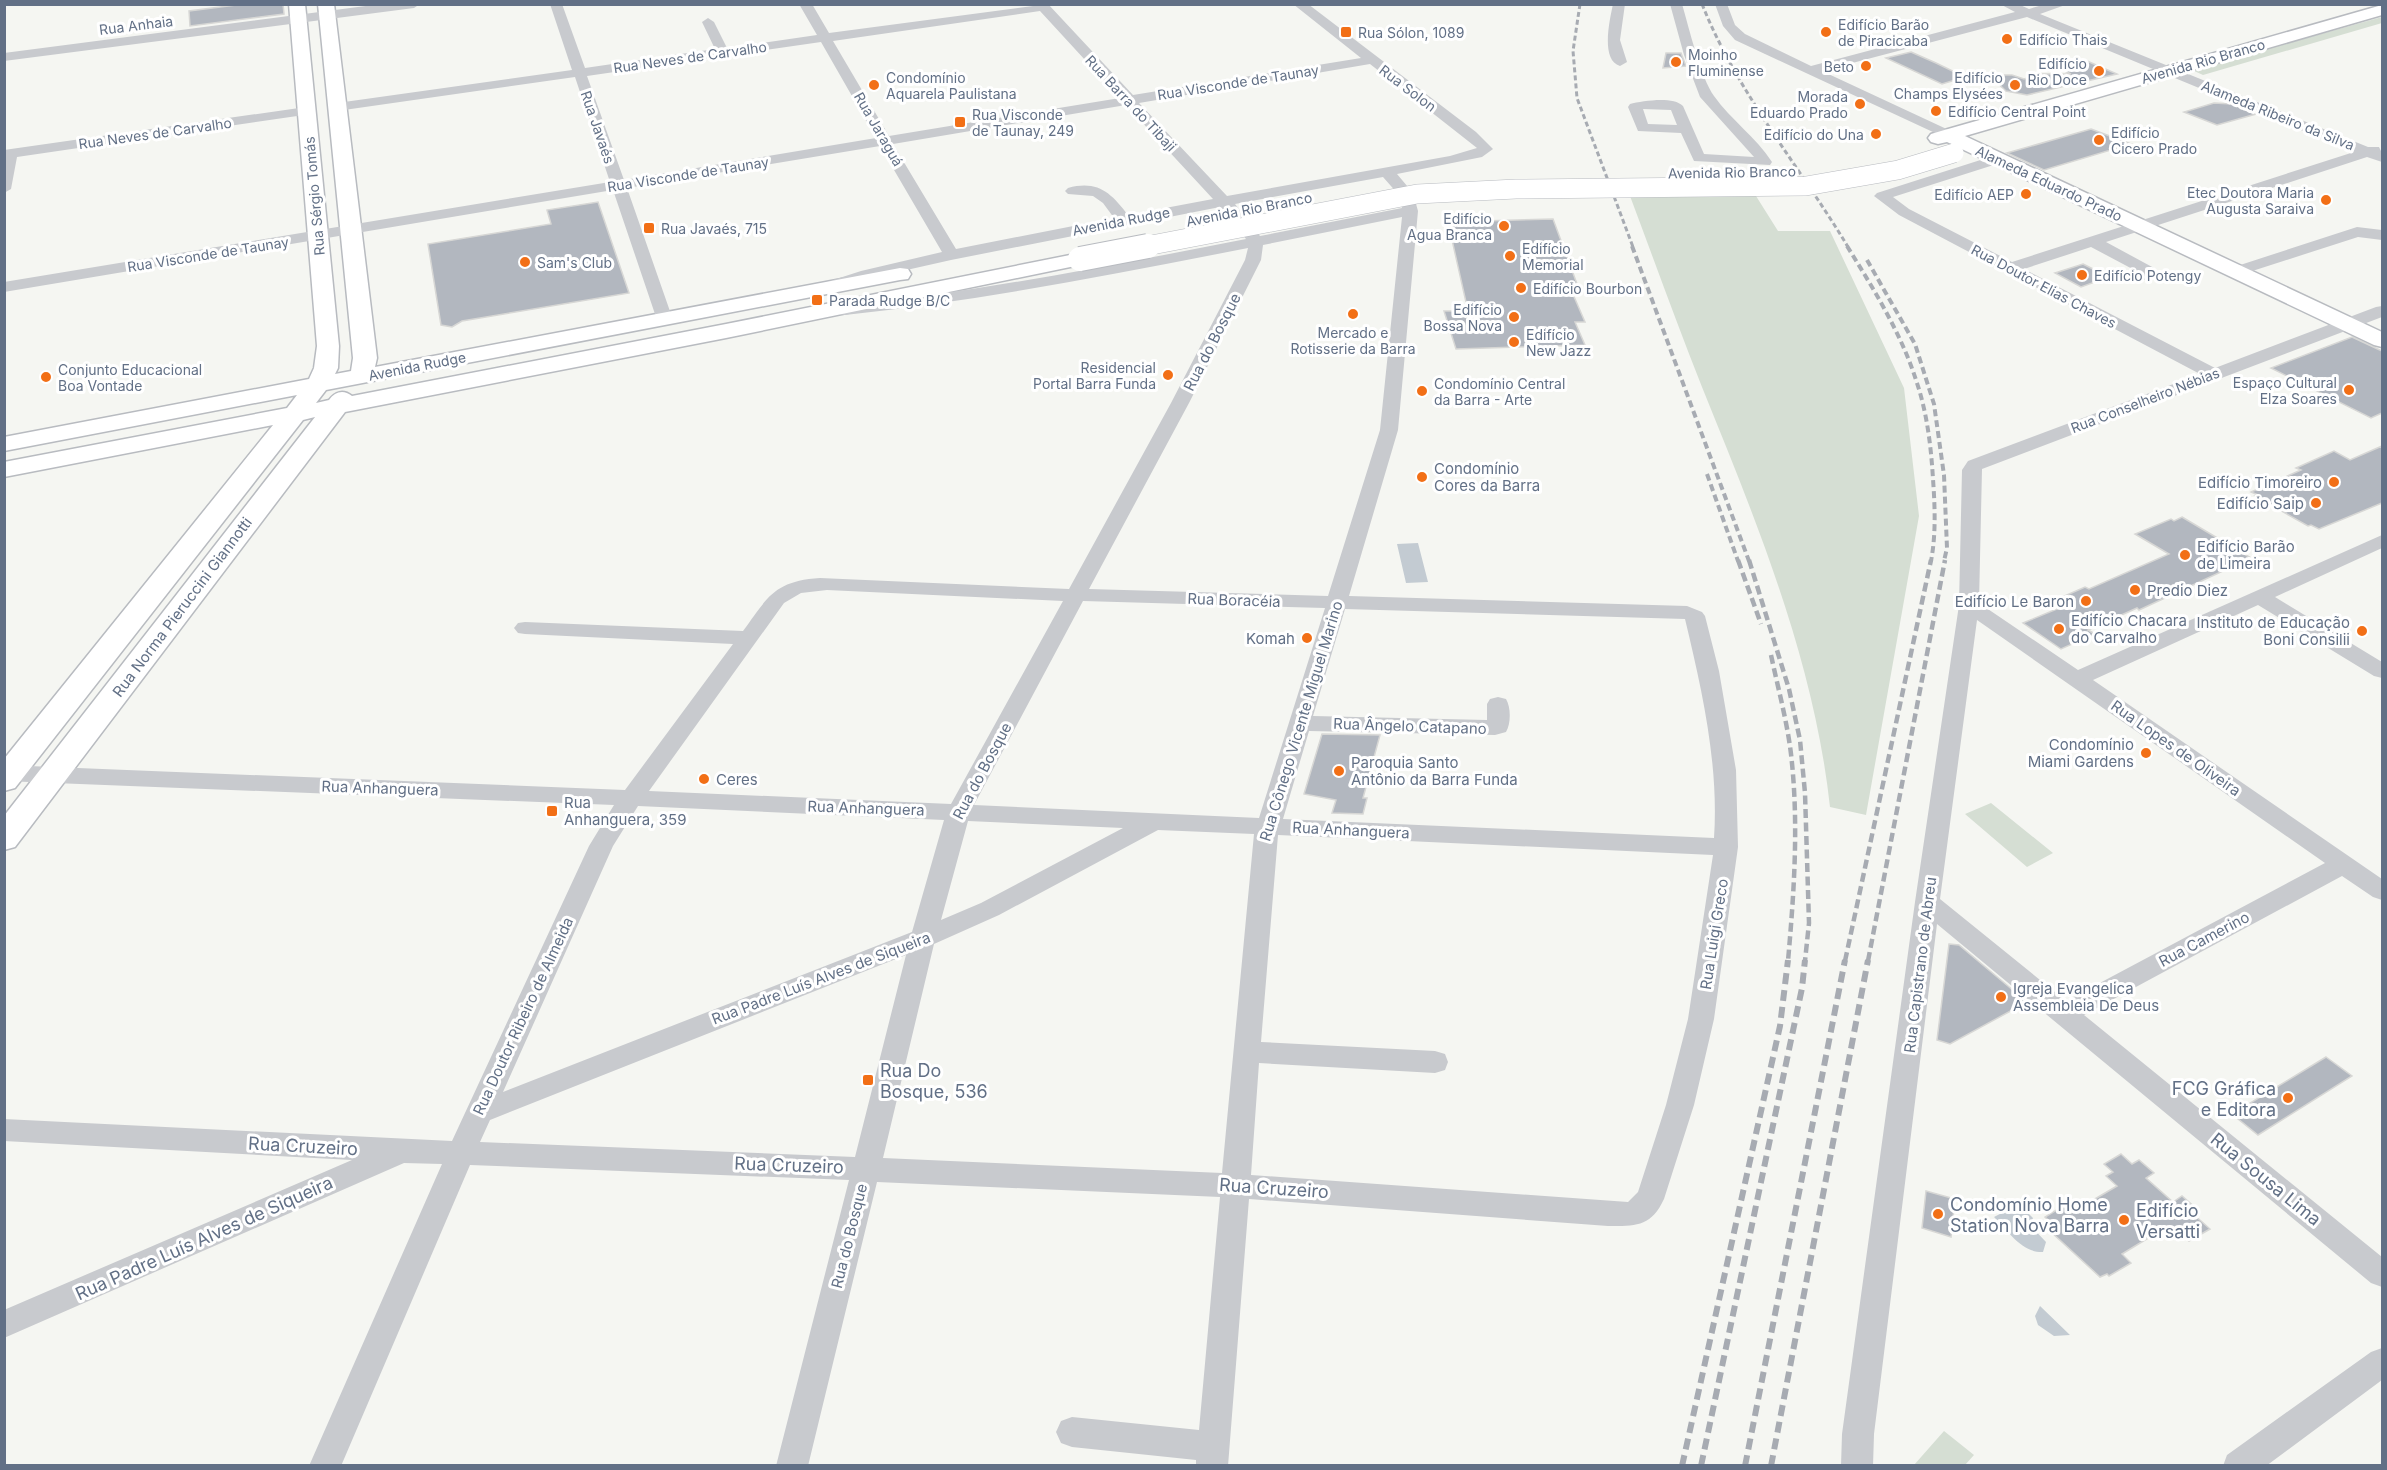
<svg xmlns="http://www.w3.org/2000/svg" width="2387" height="1470" viewBox="0 0 2387 1470" font-family="Inter,sans-serif">
<style>
.green{fill:#d5ded3}
.water{fill:#c3cbd2}
.building{fill:#b2b7bf;stroke:#d7d7d5;stroke-width:1.5}
.lines{fill:none;stroke-linecap:round;stroke-linejoin:round}
.major-casing{stroke:#b8bbc0;stroke-width:3}
.minor{fill:#c8cace;fill-rule:evenodd}
.major{fill:#fff;fill-rule:evenodd}
.rail-far3{stroke:#a7abb2;stroke-width:3;stroke-dasharray:5 3;stroke-linecap:butt}
.rail-far2{stroke:#a7abb2;stroke-width:4;stroke-dasharray:7 4;stroke-linecap:butt}
.rail-far1{stroke:#a7abb2;stroke-width:4.5;stroke-dasharray:9 4.5;stroke-linecap:butt}
.rail{stroke:#a7abb2;stroke-width:6;stroke-dasharray:11 6;stroke-linecap:butt}
.major-bridge-far1-casing{stroke:#b8bbc0;stroke-width:20;stroke-linecap:butt}
.major-bridge-casing{stroke:#b8bbc0;stroke-width:26;stroke-linecap:butt}
.major-bridge-far1{stroke:#fff;stroke-width:19}
.major-bridge{stroke:#fff;stroke-width:24}
.poi-dot{fill:#f26f16;stroke:#fff;stroke-width:2}
.labels{text-anchor:middle;dominant-baseline:central;stroke-width:6;stroke-linejoin:round;paint-order:stroke}
.far-poi-label{font-size:14px;fill:#627086;stroke:#fff;text-anchor:start}
.far-street-label{font-size:14px;fill:#627086;stroke:#fff}
.street-label{font-size:15px;fill:#627086;stroke:#fff}
.poi-label{font-size:15px;fill:#627086;stroke:#fff;text-anchor:start}
.near-poi-label{font-size:18px;fill:#627086;stroke:#fff;text-anchor:start}
.near-street-label{font-size:18px;fill:#627086;stroke:#fff}
</style>
<rect width="100%" height="100%" fill="#f5f6f2"/>
<path class="green" d="M 2382,17 L 2382,23 L 2203,75 L 2192,70 Z
M 1630,196 L 1756,196 L 1778,231 L 1830,231 L 1904,388 L 1919,516 L 1866,815 L 1830,807 C 1814,660 1757,523 1702,387 C 1677,324 1654,260 1630,196 Z
M 1991,803 L 2053,853 L 2027,867 L 1965,814 Z
M 1944,1431 L 1974,1455 L 1965,1465 L 1914,1465 Z"/>
<path class="water" d="M 1418,543 L 1428,582 L 1406,583 L 1397,544 Z
M 2019,1204 L 2033,1218 L 2030,1225 L 2046,1242 L 2043,1252 C 2022,1253 2008,1231 1994,1217 Z
M 2040,1306 L 2070,1335 L 2054,1336 L 2038,1325 L 2035,1316 Z"/>
<path class="building" d="M 244,4 L 283,4 L 284,14 L 190,26 L 189,11 Z
M 1911,52 L 1936,63 L 1965,77 L 1942,84 L 1886,58 Z
M 1666,53 L 1681,53 L 1686,66 L 1663,68 Z
M 2087,61 L 2117,74 L 2027,95 L 2006,91 L 1989,75 L 2012,75 L 2024,79 L 2041,74 L 2071,74 L 2060,69 Z
M 2214,103 L 2232,104 L 2256,114 L 2217,125 L 2184,112 Z
M 2091,129 L 2131,144 L 2044,170 L 2007,153 Z
M 598,202 L 629,293 L 462,321 L 452,327 L 441,325 L 428,244 L 551,224 L 547,210 Z
M 1553,219 L 1580,292 L 1572,292 L 1585,322 L 1575,322 L 1585,345 L 1456,349 L 1444,311 L 1468,311 L 1448,222 Z
M 2083,264 L 2109,277 L 2081,287 L 2055,273 Z
M 2352,337 L 2382,351 L 2382,413 L 2371,418 L 2271,368 Z
M 2382,446 L 2382,503 L 2319,529 L 2311,525 L 2308,526 L 2255,496 L 2258,495 L 2251,492 L 2301,470 L 2296,468 L 2334,451 L 2350,460 Z
M 2182,517 L 2251,558 L 2139,610 L 2137,608 L 2088,630 L 2095,634 L 2061,649 L 2023,623 L 2069,604 L 2060,598 L 2085,587 L 2089,589 L 2169,554 L 2135,534 L 2171,519 L 2174,521 Z
M 1322,734 L 1380,735 L 1363,798 L 1367,798 L 1363,814 L 1332,813 L 1336,800 L 1304,794 Z
M 1949,944 L 1959,945 L 2027,1002 L 1950,1044 L 1937,1040 Z
M 2326,1057 L 2352,1076 L 2258,1135 L 2232,1114 Z
M 2121,1154 L 2132,1164 L 2139,1160 L 2154,1173 L 2146,1178 L 2173,1202 L 2182,1196 L 2197,1209 L 2191,1212 L 2210,1229 L 2189,1241 L 2183,1236 L 2176,1240 L 2163,1229 L 2122,1254 L 2131,1263 L 2109,1276 L 2107,1274 L 2100,1277 L 2049,1230 L 2055,1226 L 2045,1217 L 2063,1206 L 2071,1213 L 2117,1186 L 2106,1176 L 2113,1172 L 2104,1164 Z
M 1926,1191 L 1955,1199 L 1951,1237 L 1922,1228 Z"/>
<g class="lines">
<defs>
<path id="major" d="M 289,4 L 305,4 L 339,346 L 338,368 L 335,374 L 351,371 L 353,358 L 318,4 L 334,4 L 377,358 L 375,367 L 900,268 L 908,269 L 911,274 L 908,279 L 900,280 L 326,390 L 316,403 L 329,400 C 335,392 343,389 352,396 L 726,324 L 1080,253 L 1088,254 L 1091,259 L 1088,264 L 1080,265 L 726,338 L 345,412 L 15,847 L 4,850 L 4,816 L 315,417 L 303,420 L 15,788 L 4,791 L 4,759 L 273,425 L 4,477 L 4,462 L 287,408 L 297,395 L 4,451 L 4,437 L 309,379 L 314,368 L 317,346 Z
M 2382,5 L 2382,15 L 1965,136 L 2382,332 L 2382,347 L 2374,345 L 1947,142 L 1938,144 L 1931,142 L 1928,138 L 1931,134 L 1941,131 Z"/>
</defs>
<use href="#major" class="major-casing"/>
<path class="minor" d="M 381,4 L 420,4 L 414,8 L 4,61 L 4,53 Z
M 550,4 L 562,4 L 585,68 L 715,49 L 702,22 L 708,18 L 714,22 L 727,48 L 817,35 L 799,4 L 812,4 L 829,33 L 1048,4 L 1133,95 L 1361,58 L 1293,4 L 1308,4 L 1476,132 L 1493,149 L 1482,157 L 1397,174 L 1413,193 L 1418,211 L 1398,430 L 1349,596 L 1687,606 L 1702,612 L 1705,616 L 1719,671 L 1736,770 L 1738,847 L 1714,1019 L 1694,1105 L 1664,1199 C 1651,1227 1636,1226 1608,1226 L 1249,1199 L 1228,1466 L 1196,1466 L 1196,1460 L 1072,1447 L 1061,1443 L 1056,1432 L 1061,1421 L 1072,1417 L 1199,1430 L 1220,1197 L 877,1182 L 808,1466 L 776,1466 L 849,1180 L 470,1165 L 341,1466 L 309,1466 L 442,1164 L 404,1163 L 4,1338 L 4,1310 L 352,1160 L 4,1141 L 4,1119 L 452,1141 L 589,846 L 614,805 L 4,781 L 4,765 L 625,790 L 733,644 L 525,634 L 518,633 L 514,628 L 518,623 L 525,622 L 743,631 C 768,597 774,581 820,578 L 1069,589 L 1171,403 L 1245,260 L 1248,248 C 1115,274 980,301 845,315 L 839,314 L 837,310 L 845,305 C 979,292 1113,265 1246,239 L 1220,207 L 951,260 L 871,278 L 833,290 L 827,288 L 825,285 L 827,282 L 861,271 L 942,252 L 880,146 L 627,188 L 672,317 L 664,322 L 656,317 L 613,190 L 4,292 L 4,282 L 610,182 L 575,77 L 337,111 L 330,107 L 337,103 L 572,70 ZM 1040,11 L 1120,98 L 889,136 L 833,41 ZM 821,42 L 876,138 L 624,180 L 587,76 ZM 1370,64 L 1477,148 L 1450,156 L 1227,196 L 1139,103 ZM 1126,105 L 1213,199 L 1128,215 C 1111,193 1098,180 1068,188 L 1065,191 L 1068,194 L 1093,196 L 1103,203 L 1114,218 L 956,249 L 893,144 ZM 1383,177 L 1398,194 L 1402,208 L 1260,236 L 1235,204 ZM 1402,217 L 1380,430 L 1328,596 L 1089,589 L 1189,403 L 1261,260 L 1263,245 ZM 827,590 L 1063,601 L 951,804 L 649,791 L 784,603 L 801,593 ZM 1083,601 L 1325,608 L 1259,818 L 974,805 ZM 1345,609 L 1685,619 C 1702,690 1719,765 1714,838 L 1283,819 L 1309,731 L 1495,735 L 1506,732 C 1511,724 1511,707 1506,699 L 1498,697 L 1490,699 L 1487,704 L 1487,720 L 1313,716 ZM 638,806 L 944,820 L 912,932 L 503,1092 L 613,846 ZM 968,821 L 1123,828 L 981,903 L 941,920 ZM 1158,830 L 1254,834 L 1222,1173 L 883,1158 L 934,944 L 999,915 ZM 1278,835 L 1713,855 L 1688,1019 L 1666,1105 L 1638,1192 L 1628,1202 L 1251,1175 L 1259,1063 L 1435,1073 L 1445,1070 L 1448,1062 L 1445,1054 L 1435,1051 L 1261,1042 ZM 906,955 L 855,1157 L 480,1142 L 490,1120 Z
M 1613,4 L 1625,4 L 1620,40 L 1627,62 L 1620,66 C 1600,60 1610,19 1613,4 Z
M 1670,4 L 1682,4 C 1689,28 1701,78 1714,96 C 1731,120 1756,137 1772,162 L 1770,165 L 1694,161 L 1681,133 L 1638,131 L 1628,107 L 1630,104 C 1643,101 1673,96 1683,106 L 1704,154 L 1754,157 L 1700,97 L 1684,55 ZM 1643,109 L 1671,110 L 1677,125 L 1648,124 Z
M 1715,4 L 1727,4 L 1735,25 L 1745,34 L 1811,66 L 2015,12 L 2000,4 L 2018,4 L 2029,9 L 2046,4 L 2068,4 L 2040,14 L 2368,147 L 2379,147 L 2382,153 L 2382,162 L 2367,157 L 2106,242 L 2154,268 L 2158,273 L 2151,280 L 2139,280 L 2137,277 L 2140,273 L 2091,247 L 2024,269 L 2215,368 L 2376,307 L 2382,306 L 2382,317 L 1982,469 L 1979,603 L 2078,670 L 2382,535 L 2382,548 L 2275,597 L 2382,662 L 2382,678 L 2374,676 L 2258,605 L 2093,680 L 2382,879 L 2382,900 L 2373,897 L 2342,876 L 2084,1015 L 2382,1257 L 2382,1287 L 2371,1283 L 1937,924 L 1874,1434 L 1873,1466 L 1841,1466 L 1842,1434 L 1915,902 L 1959,605 L 1962,470 L 1968,461 L 2200,374 L 1899,215 L 1874,196 L 1877,193 L 1993,156 L 2003,156 L 2005,159 L 2003,162 L 1893,197 L 1909,209 L 2012,262 L 2354,152 L 2027,17 L 1822,71 L 1953,132 L 1955,135 L 1953,138 L 1948,139 L 1735,40 L 1723,26 ZM 1977,620 L 2325,863 L 2066,1001 L 1940,899 Z
M 306,107 L 313,111 L 311,114 L 17,157 L 11,189 L 4,193 L 4,150 Z
M 2357,227 L 2382,230 L 2382,240 L 2358,237 L 2243,274 L 2231,274 L 2229,271 L 2231,268 Z
M 2382,1348 L 2382,1380 L 2266,1466 L 2223,1466 L 2227,1455 L 2371,1352 Z"/>
<use href="#major" class="major"/>
<path class="rail-far3" d="M 1580,4 L 1573,51 L 1577,98 L 1633,247
M 1702,4 C 1737,92 1800,167 1848,247"/>
<path class="rail-far2" d="M 1632,246 L 1749,561
M 1847,246 C 1873,288 1901,333 1916,380 C 1927,412 1931,446 1933,479 C 1935,507 1936,535 1931,561
M 1867,260 L 1915,344 L 1934,404 L 1944,475 L 1947,548 L 1944,561
M 1707,474 L 1738,561"/>
<path class="rail-far1" d="M 1738,560 L 1761,624
M 1749,560 L 1789,689 L 1800,740 L 1805,793 L 1809,923 L 1805,961
M 1771,655 C 1778,688 1787,721 1791,754 C 1799,823 1794,893 1788,961
M 1845,961 L 1931,560
M 1868,961 L 1945,560"/>
<path class="rail" d="M 1682,1466 L 1780,1026 L 1788,960
M 1701,1466 L 1802,988 L 1805,960
M 1745,1466 L 1845,960
M 1771,1466 L 1868,960"/>
<defs>
<path id="major-bridge-far1" d="M 1141,247 L 1417,194 L 1516,189 L 1806,186 L 1898,170 L 1954,153"/>
<path id="major-bridge" d="M 1080,259 L 1148,246"/>
</defs>
<use href="#major-bridge-far1" class="major-bridge-far1-casing"/>
<use href="#major-bridge" class="major-bridge-casing"/>
<use href="#major-bridge-far1" class="major-bridge-far1"/>
<use href="#major-bridge" class="major-bridge"/>
</g>
<g class="poi-dot">
<rect x="1340" y="26" width="12" height="12" rx="3"/>
<circle cx="1826" cy="32" r="6"/>
<circle cx="2007" cy="39" r="6"/>
<circle cx="1676" cy="62" r="6"/>
<circle cx="1866" cy="66" r="6"/>
<circle cx="2099" cy="71" r="6"/>
<circle cx="874" cy="85" r="6"/>
<circle cx="2015" cy="85" r="6"/>
<circle cx="1860" cy="104" r="6"/>
<circle cx="1936" cy="111" r="6"/>
<rect x="954" y="116" width="12" height="12" rx="3"/>
<circle cx="1876" cy="134" r="6"/>
<circle cx="2099" cy="140" r="6"/>
<circle cx="2026" cy="194" r="6"/>
<circle cx="2326" cy="200" r="6"/>
<circle cx="1504" cy="226" r="6"/>
<rect x="643" y="222" width="12" height="12" rx="3"/>
<circle cx="1510" cy="256" r="6"/>
<circle cx="525" cy="262" r="6"/>
<circle cx="2082" cy="275" r="6"/>
<circle cx="1521" cy="288" r="6"/>
<rect x="811" y="294" width="12" height="12" rx="3"/>
<circle cx="1353" cy="314" r="6"/>
<circle cx="1514" cy="317" r="6"/>
<circle cx="1514" cy="342" r="6"/>
<circle cx="1168" cy="375" r="6"/>
<circle cx="46" cy="377" r="6"/>
<circle cx="2349" cy="390" r="6"/>
<circle cx="1422" cy="391" r="6"/>
<circle cx="1422" cy="477" r="6"/>
<circle cx="2334" cy="482" r="6"/>
<circle cx="2316" cy="503" r="6"/>
<circle cx="2185" cy="555" r="6"/>
<circle cx="2135" cy="590" r="6"/>
<circle cx="2086" cy="601" r="6"/>
<circle cx="2059" cy="629" r="6"/>
<circle cx="2362" cy="631" r="6"/>
<circle cx="1307" cy="638" r="6"/>
<circle cx="2146" cy="753" r="6"/>
<circle cx="1339" cy="771" r="6"/>
<circle cx="704" cy="779" r="6"/>
<rect x="546" y="805" width="12" height="12" rx="3"/>
<circle cx="2001" cy="997" r="6"/>
<rect x="862" y="1074" width="12" height="12" rx="3"/>
<circle cx="2288" cy="1098" r="6"/>
<circle cx="1938" cy="1214" r="6"/>
<circle cx="2124" cy="1220" r="6"/>
</g>
<g class="labels">
<g class="far-poi-label">
<text x="1838" y="24">Edifício Barão<tspan x="1838" dy="16">de Piracicaba</tspan></text>
<text x="1358" y="32">Rua Sólon, 1089</text>
<text x="2019" y="39">Edifício Thais</text>
<text x="1688" y="54">Moinho<tspan x="1688" dy="16">Fluminense</tspan></text>
<text x="2087" y="63" text-anchor="end">Edifício<tspan x="2087" dy="16">Rio Doce</tspan></text>
<text x="1854" y="66" text-anchor="end">Beto</text>
<text x="886" y="77">Condomínio<tspan x="886" dy="16">Aquarela Paulistana</tspan></text>
<text x="2003" y="77" text-anchor="end">Edifício<tspan x="2003" dy="16">Champs Elysées</tspan></text>
<text x="1848" y="96" text-anchor="end">Morada<tspan x="1848" dy="16">Eduardo Prado</tspan></text>
<text x="1948" y="111">Edifício Central Point</text>
<text x="972" y="114">Rua Visconde<tspan x="972" dy="16">de Taunay, 249</tspan></text>
<text x="2111" y="132">Edifício<tspan x="2111" dy="16">Cicero Prado</tspan></text>
<text x="1864" y="134" text-anchor="end">Edifício do Una</text>
<text x="2314" y="192" text-anchor="end">Etec Doutora Maria<tspan x="2314" dy="16">Augusta Saraiva</tspan></text>
<text x="2014" y="194" text-anchor="end">Edifício AEP</text>
<text x="1492" y="218" text-anchor="end">Edifício<tspan x="1492" dy="16">Agua Branca</tspan></text>
<text x="661" y="228">Rua Javaés, 715</text>
<text x="1522" y="248">Edifício<tspan x="1522" dy="16">Memorial</tspan></text>
<text x="537" y="262">Sam's Club</text>
<text x="2094" y="275">Edifício Potengy</text>
<text x="1533" y="288">Edifício Bourbon</text>
<text x="829" y="300">Parada Rudge B/C</text>
<text x="1502" y="309" text-anchor="end">Edifício<tspan x="1502" dy="16">Bossa Nova</tspan></text>
<text x="1353" y="332" text-anchor="middle">Mercado e<tspan x="1353" dy="16">Rotisserie da Barra</tspan></text>
<text x="1526" y="334">Edifício<tspan x="1526" dy="16">New Jazz</tspan></text>
<text x="1156" y="367" text-anchor="end">Residencial<tspan x="1156" dy="16">Portal Barra Funda</tspan></text>
<text x="58" y="369">Conjunto Educacional<tspan x="58" dy="16">Boa Vontade</tspan></text>
<text x="2337" y="382" text-anchor="end">Espaço Cultural<tspan x="2337" dy="16">Elza Soares</tspan></text>
<text x="1434" y="383">Condomínio Central<tspan x="1434" dy="16">da Barra - Arte</tspan></text>
</g>
<g class="far-street-label">
<text transform="translate(136 25) rotate(-7)">Rua Anhaia</text>
<text transform="translate(690 57) rotate(-8)">Rua Neves de Carvalho</text>
<text transform="translate(2203 61) rotate(-16)">Avenida Rio Branco</text>
<text transform="translate(1238 82) rotate(-9)">Rua Visconde de Taunay</text>
<text transform="translate(1408 88) rotate(37)">Rua Solon</text>
<text transform="translate(1131 103) rotate(47)">Rua Barra do Tibaji</text>
<text transform="translate(2278 115) rotate(22)">Alameda Ribeiro da Silva</text>
<text transform="translate(598 127) rotate(71)">Rua Javaés</text>
<text transform="translate(879 129) rotate(60)">Rua Jaraguá</text>
<text transform="translate(155 133) rotate(-8)">Rua Neves de Carvalho</text>
<text transform="translate(1732 172) rotate(-1)">Avenida Rio Branco</text>
<text transform="translate(688 174) rotate(-9)">Rua Visconde de Taunay</text>
<text transform="translate(2049 183) rotate(25)">Alameda Eduardo Prado</text>
<text transform="translate(314 196) rotate(-95)">Rua Sérgio Tomás</text>
<text transform="translate(1249 209) rotate(-11)">Avenida Rio Branco</text>
<text transform="translate(1121 221) rotate(-11)">Avenida Rudge</text>
<text transform="translate(208 254) rotate(-9)">Rua Visconde de Taunay</text>
<text transform="translate(2044 286) rotate(28)">Rua Doutor Elias Chaves</text>
<text transform="translate(417 366) rotate(-11)">Avenida Rudge</text>
<text transform="translate(2145 400) rotate(-21)">Rua Conselheiro Nébias</text>
</g>
<g class="street-label">
<text transform="translate(1212 342) rotate(-63)">Rua do Bosque</text>
<text transform="translate(1234 600) rotate(2)">Rua Boracéia</text>
<text transform="translate(182 607) rotate(-53)">Rua Norma Pieruccini Giannotti</text>
<text transform="translate(1301 721) rotate(-73)">Rua Cônego Vicente Miguel Marino</text>
<text transform="translate(1410 726) rotate(2)">Rua Ângelo Catapano</text>
<text transform="translate(2176 748) rotate(35)">Rua Lopes de Oliveira</text>
<text transform="translate(982 771) rotate(-62)">Rua do Bosque</text>
<text transform="translate(380 788) rotate(2)">Rua Anhanguera</text>
<text transform="translate(866 808) rotate(2)">Rua Anhanguera</text>
<text transform="translate(1351 830) rotate(3)">Rua Anhanguera</text>
<text transform="translate(1714 934) rotate(-81)">Rua Luigi Greco</text>
<text transform="translate(2204 939) rotate(-28)">Rua Camerino</text>
<text transform="translate(1920 965) rotate(-83)">Rua Capistrano de Abreu</text>
<text transform="translate(821 978) rotate(-21)">Rua Padre Luís Alves de Siqueira</text>
<text transform="translate(523 1016) rotate(-65)">Rua Doutor Ribeiro de Almeida</text>
<text transform="translate(849 1236) rotate(-76)">Rua do Bosque</text>
</g>
<g class="poi-label">
<text x="1434" y="468">Condomínio<tspan x="1434" dy="17">Cores da Barra</tspan></text>
<text x="2322" y="482" text-anchor="end">Edifício Timoreiro</text>
<text x="2304" y="503" text-anchor="end">Edifício Saip</text>
<text x="2197" y="546">Edifício Barão<tspan x="2197" dy="17">de Limeira</tspan></text>
<text x="2147" y="590">Predio Diez</text>
<text x="2074" y="601" text-anchor="end">Edifício Le Baron</text>
<text x="2071" y="620">Edifício Chacara<tspan x="2071" dy="17">do Carvalho</tspan></text>
<text x="2350" y="622" text-anchor="end">Instituto de Educação<tspan x="2350" dy="17">Boni Consilii</tspan></text>
<text x="1295" y="638" text-anchor="end">Komah</text>
<text x="2134" y="744" text-anchor="end">Condomínio<tspan x="2134" dy="17">Miami Gardens</tspan></text>
<text x="1351" y="762">Paroquia Santo<tspan x="1351" dy="17">Antônio da Barra Funda</tspan></text>
<text x="716" y="779">Ceres</text>
<text x="564" y="802">Rua<tspan x="564" dy="17">Anhanguera, 359</tspan></text>
<text x="2013" y="988">Igreja Evangelica<tspan x="2013" dy="17">Assembleia De Deus</tspan></text>
</g>
<g class="near-poi-label">
<text x="880" y="1070">Rua Do<tspan x="880" dy="21">Bosque, 536</tspan></text>
<text x="2276" y="1088" text-anchor="end">FCG Gráfica<tspan x="2276" dy="21">e Editora</tspan></text>
<text x="1950" y="1204">Condomínio Home<tspan x="1950" dy="21">Station Nova Barra</tspan></text>
<text x="2136" y="1210">Edifício<tspan x="2136" dy="21">Versatti</tspan></text>
</g>
<g class="near-street-label">
<text transform="translate(303 1146) rotate(3)">Rua Cruzeiro</text>
<text transform="translate(789 1165) rotate(2)">Rua Cruzeiro</text>
<text transform="translate(2266 1179) rotate(39)">Rua Sousa Lima</text>
<text transform="translate(1274 1188) rotate(4)">Rua Cruzeiro</text>
<text transform="translate(204 1238) rotate(-24)">Rua Padre Luís Alves de Siqueira</text>
</g>
</g>
<rect width="2387" height="1470" fill="none" stroke="#627086" stroke-width="12"/>
</svg>
